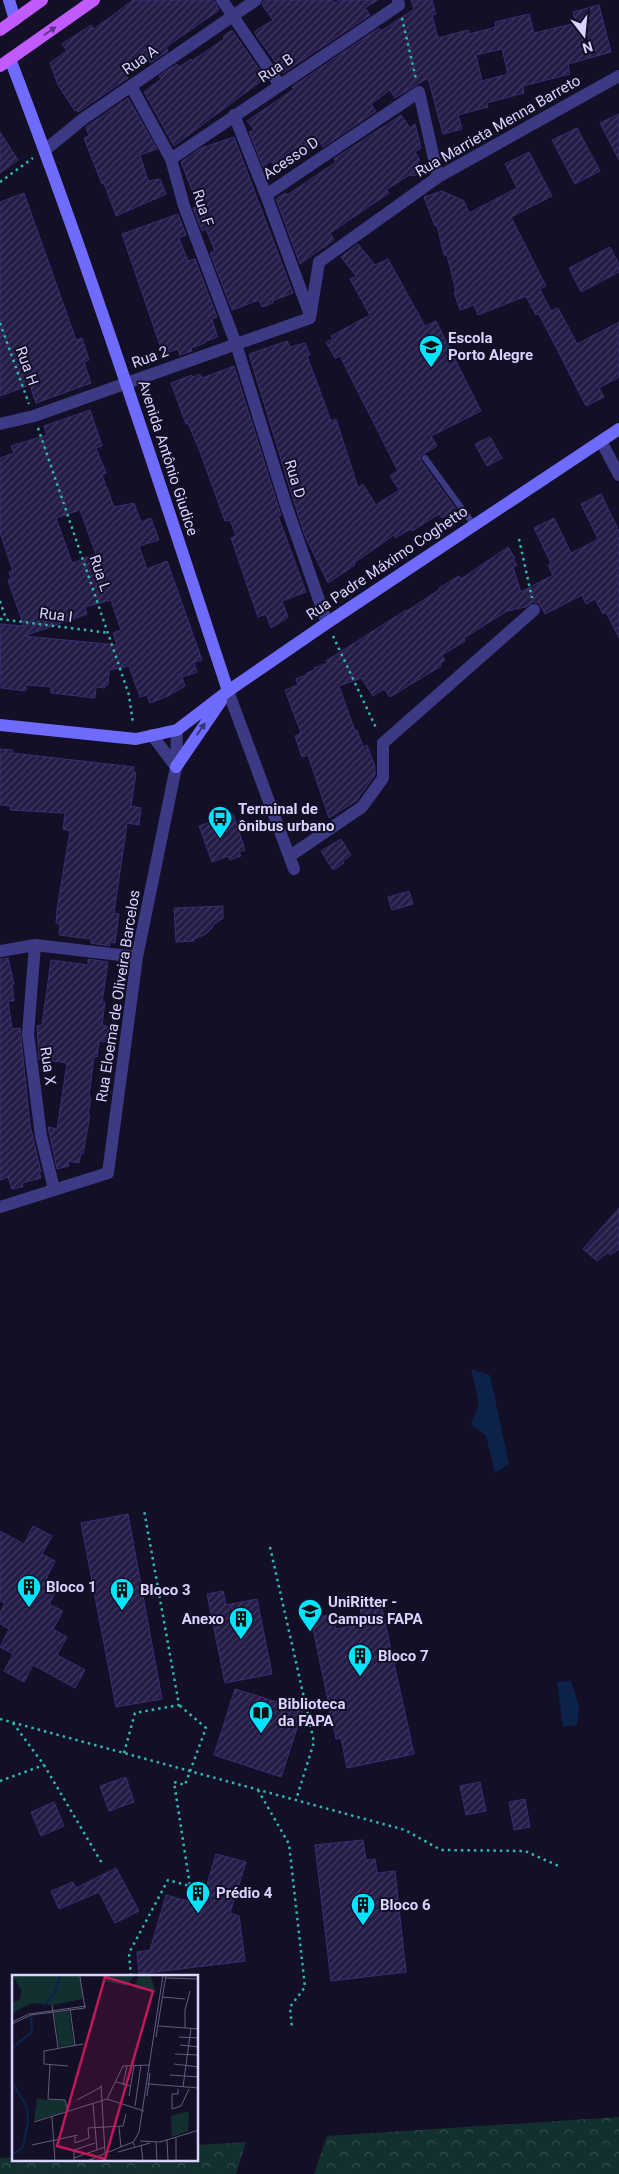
<svg xmlns="http://www.w3.org/2000/svg" width="619" height="2174" viewBox="0 0 619 2174" font-family="Roboto,sans-serif">
<style>
.forest{fill:url(#forest-crowns)}
.water{fill:#0c2248}
.building{fill:url(#building-hatch);stroke:#3b2d73;fill-rule:evenodd}
.lines{fill:none;stroke-linecap:round;stroke-linejoin:round}
.path{stroke:#2fb8b0;stroke-width:2.5;stroke-dasharray:2.5 4;stroke-linecap:butt}
.lane{stroke:#3d3a85;stroke-width:6}
.street{stroke:#3d3a85;stroke-width:12}
.secondary{stroke:#6f6bff;stroke-width:12}
.primary{stroke:#c25bff;stroke-width:12}
.oneway{fill:#623188}
.oneway2{fill:#38347d}
.labels{text-anchor:middle;dominant-baseline:central;stroke-width:4;stroke-linejoin:round;paint-order:stroke}
.street-label{font-size:15px;fill:#d9d4ff;stroke:#130f26}
.poi-label{font-size:15px;font-weight:bold;fill:#d9d4ff;stroke:#130f26;text-anchor:start}
.inset-river{fill:none;stroke:#0c2248;stroke-width:2.5}
.inset-road{fill:none;stroke:#625e7d;stroke-width:1}
.view{fill:#c2185b;fill-opacity:0.15;stroke:#c2185b;stroke-width:2.5}
.inset-edge{fill:none;stroke:#d9d4ff;stroke-width:2.5}
</style>
<defs>
<pattern id="forest-crowns" width="20" height="18" patternUnits="userSpaceOnUse" patternTransform="scale(1.25)"><rect width="20" height="18" fill="#12302f"/><path d="M2 6a3 3 0 1 1 6 0M12 15a3 3 0 1 1 6 0" fill="none" stroke="#344d4e"/></pattern>
<pattern id="building-hatch" width="6" height="6" patternUnits="userSpaceOnUse" patternTransform="scale(1.25)"><rect width="6" height="6" fill="#241b47"/><path d="M-1 1l2-2M0 6l6-6M5 7l2-2" fill="none" stroke="#433b63"/></pattern>
</defs>
<rect width="100%" height="100%" fill="#130f26"/>
<path class="forest" d="M 619,2117 L 619,2174 L 314,2174 L 327,2136 Z
M 246,2142 L 236,2174 L 0,2174 L 0,2158 L 14,2157 L 14,2160 L 198,2160 L 198,2145 Z"/>
<path class="water" d="M 471,1369 L 490,1375 L 509,1464 L 495,1473 L 486,1436 L 471,1424 L 479,1403 Z
M 571,1681 L 579,1706 L 577,1725 L 563,1727 L 557,1682 Z"/>
<path class="building" d="M 133,0 L 214,0 L 219,10 L 166,47 L 168,51 L 150,63 L 148,59 L 126,74 L 128,78 L 78,112 L 76,110 L 75,111 L 58,85 L 50,63 L 67,51 L 62,44 L 91,25 L 94,29 Z
M 264,0 L 332,0 L 334,3 L 339,0 L 378,0 L 365,8 L 370,15 L 283,73 L 254,32 L 273,20 L 262,5 Z
M 411,0 L 432,0 L 436,14 L 432,15 L 438,38 L 468,30 L 469,34 L 496,27 L 495,22 L 529,14 L 534,33 L 576,23 L 573,12 L 599,5 L 611,52 L 568,64 L 570,74 L 523,86 L 524,93 L 487,103 L 488,107 L 458,115 L 462,129 L 443,134 L 428,78 L 395,98 L 390,90 L 371,104 L 376,111 L 323,147 L 319,141 L 306,150 L 302,144 L 273,164 L 271,161 L 263,167 L 249,132 L 254,130 L 247,121 L 294,89 L 292,87 L 379,28 L 381,31 L 414,9 ZM 502,49 L 508,74 L 482,81 L 476,55 Z
M 232,30 L 265,78 L 174,146 L 144,92 L 161,79 L 159,76 L 177,64 L 179,67 L 191,59 L 192,61 L 224,39 L 223,37 Z
M 128,98 L 157,149 L 140,155 L 144,167 L 142,168 L 144,168 L 148,181 L 160,179 L 166,194 L 116,216 L 104,183 L 102,184 L 84,138 L 89,136 L 86,127 Z
M 619,114 L 619,160 L 600,123 Z
M 401,115 L 410,128 L 415,124 L 421,148 L 415,152 L 420,160 L 417,162 L 423,170 L 414,176 L 409,175 L 386,190 L 389,193 L 330,233 L 334,240 L 300,264 L 276,199 L 286,193 L 287,195 L 336,162 L 334,159 Z
M 577,128 L 600,171 L 575,184 L 552,140 Z
M 0,132 L 18,160 L 0,173 Z
M 234,137 L 293,293 L 272,301 L 273,303 L 262,307 L 259,300 L 232,310 L 210,253 L 215,251 L 206,229 L 202,231 L 193,208 L 198,206 L 181,162 L 201,148 Z
M 529,152 L 552,196 L 511,217 L 546,286 L 540,289 L 551,311 L 558,308 L 577,344 L 619,322 L 619,377 L 599,388 L 604,397 L 586,406 L 539,314 L 536,315 L 526,296 L 478,315 L 474,305 L 460,310 L 454,292 L 456,291 L 447,255 L 444,255 L 437,225 L 435,226 L 424,197 L 442,191 L 464,201 L 469,213 L 517,188 L 505,164 Z
M 24,193 L 76,340 L 82,338 L 89,360 L 84,362 L 91,383 L 36,403 L 30,385 L 0,396 L 0,202 Z
M 178,214 L 186,235 L 179,238 L 188,261 L 195,259 L 217,317 L 212,319 L 217,335 L 217,337 L 204,342 L 205,343 L 191,348 L 192,351 L 180,355 L 178,349 L 163,354 L 122,234 Z
M 358,244 L 375,265 L 388,259 L 425,326 L 436,321 L 481,411 L 431,436 L 437,446 L 420,456 L 421,461 L 456,509 L 442,518 L 439,514 L 412,531 L 411,529 L 395,538 L 394,535 L 354,563 L 355,565 L 328,583 L 305,536 L 294,502 L 249,354 L 287,341 L 290,347 L 305,343 L 310,355 L 307,356 L 331,421 L 336,419 L 358,488 L 363,484 L 376,505 L 399,490 L 390,476 L 398,471 L 340,356 L 335,358 L 326,342 L 333,339 L 331,336 L 370,315 L 350,279 L 356,276 L 341,257 Z
M 610,247 L 619,264 L 619,272 L 581,292 L 569,268 Z
M 234,366 L 281,515 L 278,516 L 306,592 L 282,601 L 288,617 L 271,628 L 266,614 L 258,617 L 231,538 L 236,536 L 230,520 L 225,521 L 199,449 L 188,423 L 186,424 L 171,383 L 192,375 L 193,377 L 200,374 L 202,378 Z
M 90,410 L 102,446 L 96,448 L 106,473 L 102,475 L 114,507 L 134,503 L 141,522 L 151,518 L 159,540 L 139,546 L 147,569 L 167,561 L 202,660 L 194,662 L 197,672 L 182,677 L 185,686 L 168,696 L 150,703 L 147,695 L 140,697 L 129,666 L 109,670 L 108,685 L 105,685 L 105,688 L 96,687 L 95,698 L 51,693 L 51,687 L 26,685 L 26,691 L 1,688 L 0,624 L 24,626 L 8,580 L 11,579 L 9,572 L 13,571 L 0,533 L 0,458 L 14,453 L 11,446 L 47,435 L 44,426 ZM 80,510 L 96,554 L 72,563 L 56,518 ZM 111,600 L 121,630 L 113,633 L 117,645 L 24,636 L 87,614 L 85,607 Z
M 490,437 L 502,458 L 487,466 L 475,444 Z
M 601,494 L 619,531 L 619,638 L 606,612 L 603,614 L 595,599 L 586,604 L 582,595 L 545,614 L 539,603 L 533,602 L 526,607 L 507,611 L 464,638 L 465,641 L 442,655 L 445,660 L 440,664 L 441,666 L 390,697 L 384,689 L 373,696 L 361,678 L 339,686 L 355,731 L 357,730 L 363,747 L 367,745 L 375,767 L 375,775 L 356,801 L 329,818 L 308,755 L 302,757 L 295,736 L 301,733 L 285,690 L 298,685 L 296,679 L 307,675 L 307,673 L 314,670 L 314,668 L 328,663 L 326,661 L 406,610 L 407,611 L 440,589 L 439,588 L 459,576 L 461,579 L 508,547 L 515,558 L 513,559 L 517,565 L 513,567 L 521,592 L 553,575 L 548,565 L 551,563 L 534,528 L 554,518 L 571,553 L 595,541 L 598,539 L 581,504 Z
M 0,749 L 13,750 L 12,753 L 134,767 L 133,772 L 136,773 L 131,806 L 141,808 L 139,825 L 127,823 L 114,913 L 119,914 L 115,943 L 110,942 L 110,946 L 91,943 L 91,939 L 59,935 L 60,924 L 56,923 L 57,909 L 70,831 L 63,829 L 65,813 L 10,810 L 11,806 L 0,805 Z
M 233,814 L 245,850 L 239,852 L 241,856 L 230,860 L 228,856 L 212,862 L 199,826 Z
M 341,839 L 351,855 L 343,861 L 344,863 L 333,870 L 321,851 Z
M 409,891 L 413,904 L 392,910 L 388,897 Z
M 223,906 L 223,918 L 213,925 L 213,927 L 206,934 L 194,939 L 194,941 L 176,942 L 174,908 Z
M 8,958 L 14,984 L 12,984 L 14,1001 L 8,1001 L 12,1029 L 20,1028 L 30,1125 L 41,1172 L 39,1172 L 41,1178 L 22,1183 L 23,1187 L 12,1189 L 8,1177 L 0,1180 L 0,959 Z
M 88,959 L 108,962 L 102,1002 L 105,1002 L 102,1025 L 109,1027 L 107,1042 L 99,1041 L 97,1057 L 94,1057 L 89,1097 L 91,1098 L 88,1115 L 90,1115 L 83,1154 L 81,1153 L 79,1163 L 68,1161 L 69,1166 L 57,1169 L 48,1127 L 57,1129 L 67,1063 L 39,1059 L 37,1026 L 42,1025 L 51,960 L 88,965 Z
M 619,1208 L 619,1249 L 610,1255 L 608,1252 L 597,1261 L 583,1249 Z
M 128,1514 L 162,1699 L 116,1707 L 81,1523 Z
M 33,1526 L 52,1536 L 42,1554 L 55,1561 L 46,1579 L 59,1586 L 49,1604 L 63,1611 L 53,1629 L 67,1637 L 57,1655 L 85,1670 L 75,1688 L 33,1665 L 24,1682 L 4,1671 L 13,1654 L 0,1647 L 9,1629 L 0,1624 L 0,1613 L 5,1603 L 0,1601 L 0,1531 L 24,1544 Z
M 223,1591 L 226,1605 L 257,1599 L 272,1674 L 225,1683 L 207,1594 Z
M 381,1604 L 414,1754 L 347,1768 L 341,1738 L 336,1739 L 311,1619 L 333,1614 L 336,1629 L 363,1624 L 360,1608 Z
M 235,1689 L 303,1710 L 281,1777 L 214,1755 Z
M 126,1777 L 134,1802 L 109,1811 L 100,1786 Z
M 480,1782 L 486,1811 L 466,1815 L 460,1786 Z
M 525,1799 L 530,1827 L 514,1830 L 509,1802 Z
M 54,1802 L 64,1826 L 41,1836 L 31,1812 Z
M 363,1840 L 366,1860 L 375,1859 L 377,1873 L 395,1871 L 406,1972 L 331,1981 L 315,1845 Z
M 216,1854 L 246,1862 L 230,1913 L 239,1916 L 245,1961 L 139,1974 L 137,1952 L 150,1950 L 166,1895 L 201,1905 Z
M 116,1868 L 139,1911 L 115,1923 L 99,1892 L 59,1909 L 51,1891 L 73,1882 L 76,1888 Z"/>
<g class="lines">
<path class="path" d="M 402,18 L 416,79
M 0,182 L 33,158
M 0,323 L 29,404
M 38,428 L 129,695 L 133,724
M 519,539 L 532,598
M 0,601 L 6,619
M 0,619 L 109,633
M 333,636 L 377,730
M 270,1547 L 314,1742 L 296,1800
M 0,1719 L 405,1830 L 441,1850 L 525,1851 L 561,1867
M 13,1723 L 44,1765 L 103,1865
M 124,1753 L 135,1713 L 179,1705 L 144,1510
M 0,1781 L 44,1765
M 258,1790 L 289,1844 L 305,1987 L 290,2007 L 292,2028
M 131,1976 L 129,1953 L 168,1880 L 190,1886 L 174,1782 L 185,1785 L 206,1728 L 179,1705"/>
<path class="lane" d="M 425,458 L 474,525"/>
<path class="street" d="M 222,0 L 279,84
M 131,86 L 171,159 L 184,206 L 236,344 L 286,505 L 327,623
M 234,115 L 266,195
M 45,150 L 83,119 L 256,0
M 171,159 L 399,5 L 398,0
M 310,315 L 266,195 L 419,92 L 438,177
M 310,318 L 319,262 L 438,177 L 619,76
M 0,424 L 34,416 L 310,318
M 601,441 L 619,475
M 228,691 L 294,869
M 152,735 L 176,767
M 290,856 L 362,807 L 383,778 L 383,743 L 534,610
M 35,945 L 28,1034 L 41,1136 L 54,1189
M 0,951 L 35,945 L 137,957
M 0,1207 L 108,1173 L 137,957 L 176,767 L 177,730"/>
<path class="secondary" d="M 9,0 L 15,20
M 10,59 C 90,267 158,479 228,691
M 0,725 L 136,739 L 177,730 L 228,691 L 327,623 L 619,429
M 176,767 L 221,701"/>
<path class="primary" d="M 0,30 L 42,0
M 0,66 L 94,0"/>
</g>
<defs><path id="oneway-solid" d="M-6-.8H1V-3.2L6.5 0L1 3.2V.8H-6Z" transform="scale(1.25)"/></defs>
<use class="oneway" href="#oneway-solid" transform="translate(50 31) rotate(-35)"/>
<use class="oneway2" href="#oneway-solid" transform="translate(201 729) rotate(-55)"/>
<defs>
<symbol id="school-pin" viewBox="-11 -11 22 30"><path d="M0 17L-7.5 6A9.5 9.5 0 1 1 7.5 6Z" fill="#00e5ff" stroke="#130f26"/><path d="M0-5L7-2L0 1L-7-2ZM-4 1L0 2.5L4 1V4Q0 6-4 4Z" fill="#111"/></symbol>
<symbol id="bus-pin" viewBox="-11 -11 22 30"><path d="M0 17L-7.5 6A9.5 9.5 0 1 1 7.5 6Z" fill="#00e5ff" stroke="#130f26"/><path d="M-5-6H5V4H4V6H2V4H-2V6H-4V4H-5ZM-3.5-4V0h7V-4ZM-3.5 1.2v1.5H-2V1.2ZM2 1.2v1.5H3.5V1.2Z" fill="#111"/></symbol>
<symbol id="building-pin" viewBox="-11 -11 22 30"><path d="M0 17L-7.5 6A9.5 9.5 0 1 1 7.5 6Z" fill="#00e5ff" stroke="#130f26"/><path d="M-4-6H4V6H1V3H-1V6H-4ZM-2.5-4.3h1.7v1.8h-1.7ZM.8-4.3h1.7v1.8H.8ZM-2.5-1h1.7V.8h-1.7ZM.8-1h1.7V.8H.8Z" fill="#111"/></symbol>
<symbol id="university-pin" viewBox="-11 -11 22 30"><path d="M0 17L-7.5 6A9.5 9.5 0 1 1 7.5 6Z" fill="#00e5ff" stroke="#130f26"/><path d="M0-5L7-2L0 1L-7-2ZM-4 1L0 2.5L4 1V4Q0 6-4 4Z" fill="#111"/></symbol>
<symbol id="library-pin" viewBox="-11 -11 22 30"><path d="M0 17L-7.5 6A9.5 9.5 0 1 1 7.5 6Z" fill="#00e5ff" stroke="#130f26"/><path d="M-6-4Q-3-5.5-.7-3.5V5Q-3 3-6 4ZM6-4Q3-5.5 .7-3.5V5Q3 3 6 4Z" fill="#111"/></symbol>
</defs>
<g fill-rule="evenodd">
<use href="#school-pin" x="417" y="333" width="28" height="38"/>
<use href="#bus-pin" x="206" y="804" width="28" height="38"/>
<use href="#building-pin" x="15" y="1573" width="28" height="38"/>
<use href="#building-pin" x="108" y="1576" width="28" height="38"/>
<use href="#university-pin" x="296" y="1597" width="28" height="38"/>
<use href="#building-pin" x="227" y="1605" width="28" height="38"/>
<use href="#building-pin" x="346" y="1642" width="28" height="38"/>
<use href="#library-pin" x="247" y="1699" width="28" height="38"/>
<use href="#building-pin" x="184" y="1879" width="28" height="38"/>
<use href="#building-pin" x="349" y="1891" width="28" height="38"/>
</g>
<g class="labels">
<g class="street-label">
<text transform="translate(140 60) rotate(-35)">Rua A</text>
<text transform="translate(276 68) rotate(-34)">Rua B</text>
<text transform="translate(498 126) rotate(-30)">Rua Marrieta Menna Barreto</text>
<text transform="translate(291 158) rotate(-34)">Acesso D</text>
<text transform="translate(203 208) rotate(72)">Rua F</text>
<text transform="translate(150 357) rotate(-20)">Rua 2</text>
<text transform="translate(27 366) rotate(70)">Rua H</text>
<text transform="translate(168 458) rotate(72)">Avenida Antônio Giudice</text>
<text transform="translate(295 479) rotate(73)">Rua D</text>
<text transform="translate(387 563) rotate(-34)">Rua Padre Máximo Coghetto</text>
<text transform="translate(100 573) rotate(71)">Rua L</text>
<text transform="translate(56 615) rotate(7)">Rua I</text>
<text transform="translate(118 996) rotate(-81)">Rua Eloema de Oliveira Barcelos</text>
<text transform="translate(48 1066) rotate(82)">Rua X</text>
</g>
<g class="poi-label">
<text x="448" y="338">Escola<tspan x="448" dy="17">Porto Alegre</tspan></text>
<text x="238" y="809">Terminal de<tspan x="238" dy="17">ônibus urbano</tspan></text>
<text x="46" y="1587">Bloco 1</text>
<text x="140" y="1590">Bloco 3</text>
<text x="328" y="1602">UniRitter -<tspan x="328" dy="17">Campus FAPA</tspan></text>
<text x="224" y="1619" text-anchor="end">Anexo</text>
<text x="378" y="1656">Bloco 7</text>
<text x="278" y="1704">Biblioteca<tspan x="278" dy="17">da FAPA</tspan></text>
<text x="216" y="1893">Prédio 4</text>
<text x="380" y="1905">Bloco 6</text>
</g>
</g>
<g transform="translate(12 1975)">
<rect width="186" height="186" fill="#130f26"/>
<path d="M 0,0 L 68,0 L 71,24 L 40,30 L 20,28 L 0,38 L 0,28 L 8,24 L 9,15 ZM 90,0 L 122,0 L 115,11 L 92,6 ZM 127,0 L 138,0 L 144,17 L 122,13 ZM 177,136 L 176,156 L 160,162 L 159,141 Z" fill="#12302f"/>
<path d="M 57,36 L 62,70 L 47,72 L 42,38 ZM 25,124 L 53,125 L 55,136 L 22,146 Z" fill="#12302f"/>
<path class="inset-river" d="M 34,28 L 42,20 L 48,0M 0,73 L 20,57 L 19,41M 0,107 L 15,133 L 16,147 L 11,172 L 0,180"/>
<path class="inset-road" d="M 154,3 L 185,4M 150,22 L 173,24M 40,30 L 46,73M 58,34 L 63,70M 0,47 L 17,39 L 74,31M 0,49 L 19,40 L 73,33 L 68,2M 147,51 L 187,54M 173,53 L 173,35 L 178,16M 144,62 L 154,0M 167,62 L 187,63M 168,70 L 187,72M 163,79 L 187,80M 162,89 L 187,92M 38,90 L 36,124 L 53,125 L 56,137M 56,91 L 32,89 L 32,76 L 71,69M 158,100 L 187,102M 104,107 L 119,111M 137,109 L 187,113M 89,110 L 93,178M 111,110 L 115,91M 171,112 L 179,53M 166,114 L 166,119 L 160,119 L 160,134 L 169,131 L 177,114M 117,121 L 122,91M 135,121 L 138,98M 95,124 L 111,91 L 137,90M 95,124 L 132,136M 65,125 L 89,112M 81,129 L 85,175M 123,131 L 129,90M 40,142 L 43,186M 22,147 L 95,124M 107,152 L 109,172M 63,161 L 63,168 L 77,163 L 76,153 L 111,151 L 114,139M 164,163 L 164,186M 155,165 L 156,186M 128,166 L 148,167 L 187,155M 144,167 L 145,186M 20,170 L 66,160M 129,170 L 131,186M 123,172 L 121,168 L 127,157 L 151,0M 106,177 L 138,168M 62,183 L 93,172M 62,186 L 62,175 L 83,168M 75,186 L 121,167"/>
<path class="view" d="M 93,2 L 141,16 L 93,184 L 45,171 Z"/>
<rect width="186" height="186" class="inset-edge"/>
</g>
<g transform="translate(584 35) rotate(164)" stroke="#130f26" stroke-width="4" paint-order="stroke">
<path d="M0-4L9 19L0 12L-9 19Z" fill="#d9d4ff"/>
<text y="-8" font-size="14" font-weight="bold" text-anchor="middle" fill="#d9d4ff">N</text>
</g>
</svg>
